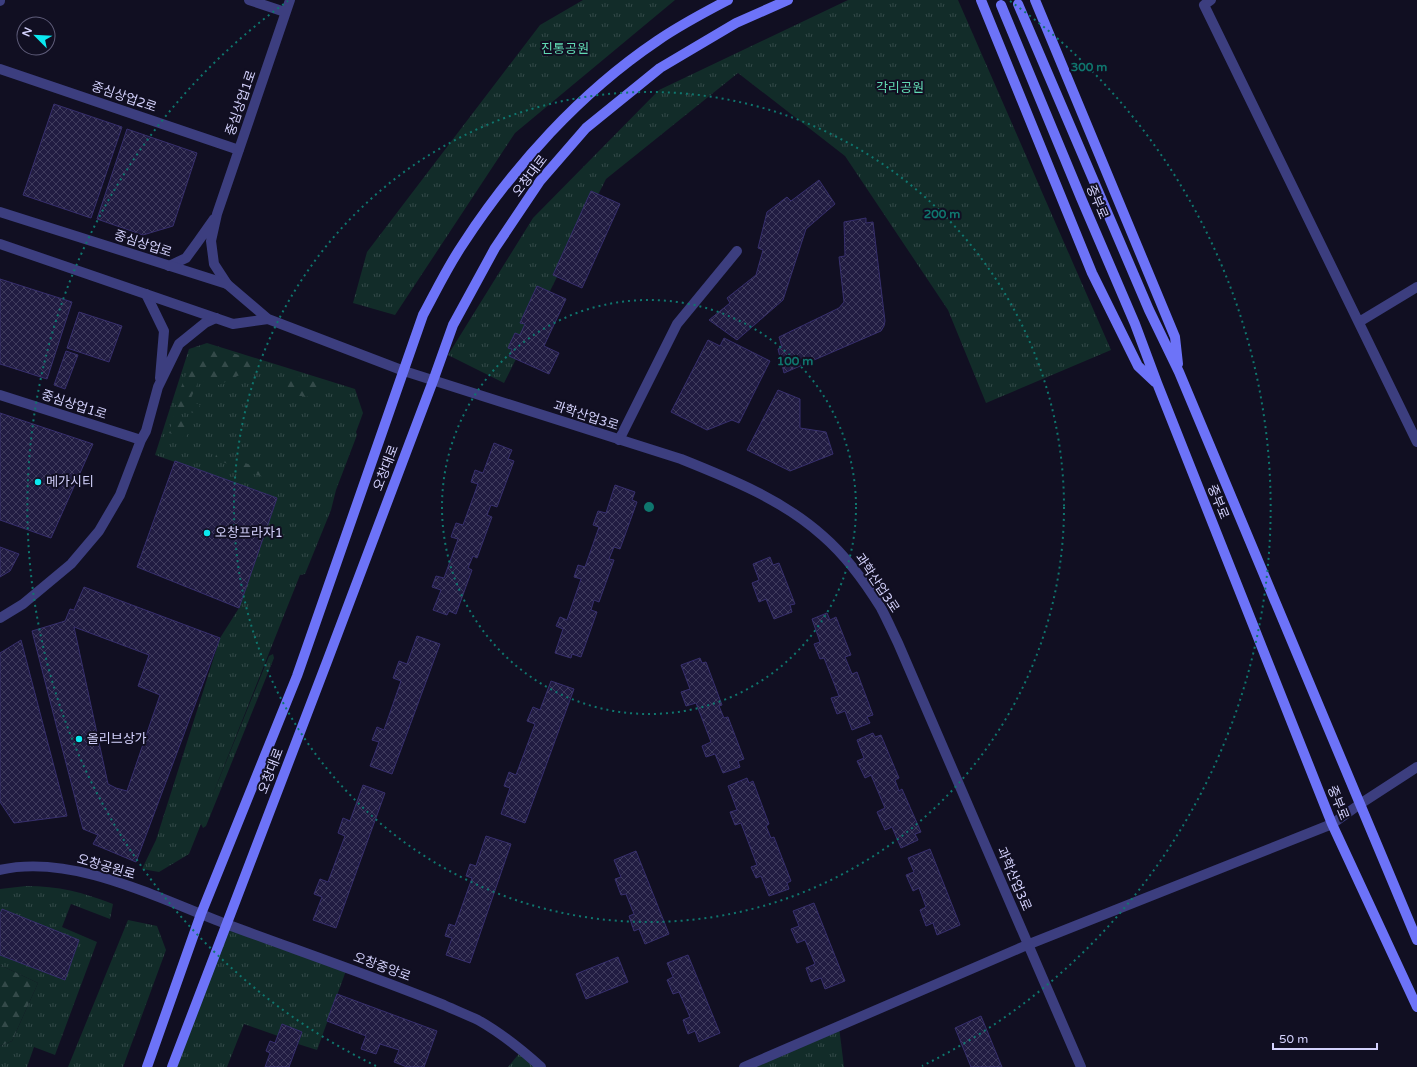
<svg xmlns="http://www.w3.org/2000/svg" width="1417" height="1067" viewBox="0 0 1417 1067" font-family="'Varela Round','Noto Sans KR',sans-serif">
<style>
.grass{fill:url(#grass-tufts)}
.forest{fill:url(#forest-firs)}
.building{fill:url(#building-cross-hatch);stroke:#372f6d;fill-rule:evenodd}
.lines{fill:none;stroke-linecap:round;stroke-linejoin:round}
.minor{stroke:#3c3e7f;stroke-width:10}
.tertiary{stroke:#3c3e7f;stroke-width:10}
.secondary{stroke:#6d73f8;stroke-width:10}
.ring{fill:none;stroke:#0f766e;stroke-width:2;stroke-dasharray:2 4}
.poi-dot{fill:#0be9f0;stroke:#110f22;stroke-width:1.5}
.labels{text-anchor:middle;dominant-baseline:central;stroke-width:4;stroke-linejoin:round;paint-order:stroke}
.park-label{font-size:13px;fill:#61dab3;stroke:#110f22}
.street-label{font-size:13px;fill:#d4d2fd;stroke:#110f22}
.poi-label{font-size:13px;fill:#d4d2fd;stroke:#110f22;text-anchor:start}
.centre{fill:#0f766e;stroke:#110f22;stroke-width:2}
.ring-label{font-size:12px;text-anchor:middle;font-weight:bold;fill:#0f766e;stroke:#110f22;stroke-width:4;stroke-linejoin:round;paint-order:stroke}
</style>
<defs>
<pattern id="grass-tufts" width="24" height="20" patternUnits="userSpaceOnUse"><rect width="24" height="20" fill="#122c29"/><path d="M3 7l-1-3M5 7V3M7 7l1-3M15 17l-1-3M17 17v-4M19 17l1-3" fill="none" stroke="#344a49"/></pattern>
<pattern id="forest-firs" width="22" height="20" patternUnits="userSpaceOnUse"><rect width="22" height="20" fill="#122c29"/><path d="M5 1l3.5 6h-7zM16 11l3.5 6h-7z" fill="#344a49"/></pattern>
<pattern id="building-cross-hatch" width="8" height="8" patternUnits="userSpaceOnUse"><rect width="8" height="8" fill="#211c42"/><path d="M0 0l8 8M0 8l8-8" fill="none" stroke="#403c5e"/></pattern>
</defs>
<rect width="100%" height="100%" fill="#110f22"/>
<path class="grass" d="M 583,0 L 675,0 L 515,133 L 395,315 L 353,303 L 367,252 L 540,25 Z
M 848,0 L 958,0 L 1111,350 L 986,403 L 948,310 L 845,156 L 738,73 L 606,179 L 504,383 L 448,355 L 533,218 L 659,90 Z
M 207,343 L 355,389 L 363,413 L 356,432 L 357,435 L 336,490 L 331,510 L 305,574 L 300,575 L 209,804 L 269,656 L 273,654 L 274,658 L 206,826 L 203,828 L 201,824 L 189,854 L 159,872 L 142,869 L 156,840 L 220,638 L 239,608 L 277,498 L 155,455 L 189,349 Z
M 26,886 C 59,886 82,892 113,904 L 110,919 L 71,904 L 62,927 L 97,942 L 55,1055 L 34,1047 L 27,1067 L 0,1067 L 0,1046 L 12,1041 L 38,983 L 0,965 L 0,889 Z
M 128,920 L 157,926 L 166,950 L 123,1067 L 68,1067 Z
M 226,924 L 347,968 L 317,1050 L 298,1044 L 302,1032 L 282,1024 L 278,1036 L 244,1024 L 227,1067 L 173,1067 Z
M 839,1027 L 844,1067 L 744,1067 Z
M 522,1050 L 541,1067 L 508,1067 Z"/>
<path class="forest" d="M 214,347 L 266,364 L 263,373 L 252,369 L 219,385 L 199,380 L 191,398 L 193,402 L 200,405 L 196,414 L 177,407 L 175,404 C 180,392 188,364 197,356 C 201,351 208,349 214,347 Z
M 287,373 L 325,385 C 313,407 279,395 287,373 Z
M 174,416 L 193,422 L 186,438 L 169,433 Z
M 218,453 L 267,471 L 272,475 L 271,478 L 268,479 L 215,459 L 216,455 Z
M 0,965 L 38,983 L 12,1041 L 0,1046 Z"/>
<path class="building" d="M 54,104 L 122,127 L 91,218 L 23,195 Z
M 127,129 L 197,153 L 173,226 L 143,235 L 97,219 Z
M 819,180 L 835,204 L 806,229 L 783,300 L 737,340 L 709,320 L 730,303 L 727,298 L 756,275 L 763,250 L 758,248 L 767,212 L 787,197 L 791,201 Z
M 591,191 L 620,204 L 582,288 L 553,275 Z
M 866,218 L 866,223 L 873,222 L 885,321 L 884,326 L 881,331 L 784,373 L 778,349 L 782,347 L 779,337 L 839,308 L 844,302 L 839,257 L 845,256 L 844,222 Z
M 0,279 L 72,302 L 47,379 L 0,364 Z
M 537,286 L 566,299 L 544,346 L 559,353 L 549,374 L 509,356 L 512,349 L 508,348 L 515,333 L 520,335 L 525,324 L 520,323 Z
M 79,312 L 122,326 L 109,362 L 67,348 Z
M 724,338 L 770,361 L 739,423 L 732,420 L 707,430 L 671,412 L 708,340 L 720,346 Z
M 66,351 L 78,355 L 65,389 L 54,385 Z
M 778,390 L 800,399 L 800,428 L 826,432 L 833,454 L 790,471 L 747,450 Z
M 0,413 L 93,444 L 51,538 L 0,520 Z
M 494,443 L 512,450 L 508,459 L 514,461 L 497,507 L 491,505 L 487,515 L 492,517 L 477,558 L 473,556 L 468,568 L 472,570 L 456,614 L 449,611 L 447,615 L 433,610 L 441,590 L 432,587 L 436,576 L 444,578 L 458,539 L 451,537 L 456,523 L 463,525 L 478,484 L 471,482 L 475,470 L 483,473 Z
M 175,461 L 277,498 L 239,608 L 137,567 Z
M 615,485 L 635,492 L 632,500 L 637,502 L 620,549 L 614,547 L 609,559 L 614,560 L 599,602 L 594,600 L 591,610 L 597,612 L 581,657 L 572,654 L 571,658 L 555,653 L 563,629 L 556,626 L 560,617 L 567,620 L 581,579 L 574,577 L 578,565 L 585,567 L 599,527 L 593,525 L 598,511 L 606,513 Z
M 0,547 L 19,554 L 10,571 L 0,577 Z
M 770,557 L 773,565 L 779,563 L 795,604 L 790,605 L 792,612 L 774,619 L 766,599 L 759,602 L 752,583 L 759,580 L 753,564 Z
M 84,587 L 220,638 L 136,862 L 93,844 L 98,835 L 83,829 L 32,631 L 65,621 L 70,609 L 74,610 ZM 74,627 L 149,655 L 138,686 L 160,695 L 127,791 L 116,788 L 108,784 Z
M 827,613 L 830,620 L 836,617 L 851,655 L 845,657 L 852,674 L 857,672 L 873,715 L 867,717 L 870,723 L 852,730 L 845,711 L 837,714 L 831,698 L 839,696 L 824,658 L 820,659 L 814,644 L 820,642 L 812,619 Z
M 417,636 L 440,644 L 392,774 L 370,766 L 379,742 L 372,740 L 377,727 L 384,730 L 401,681 L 393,678 L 399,661 L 407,664 Z
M 21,640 L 67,816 L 14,823 L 0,802 L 0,653 Z
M 700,658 L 702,663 L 706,662 L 722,705 L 719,706 L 724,718 L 728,717 L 744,759 L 738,761 L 740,767 L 723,773 L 715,754 L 706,757 L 702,746 L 711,742 L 696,703 L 686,706 L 681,692 L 690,689 L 681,665 Z
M 551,681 L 574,689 L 525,823 L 501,814 L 510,788 L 504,786 L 509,772 L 516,775 L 535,724 L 527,721 L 533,707 L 540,710 Z
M 873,733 L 875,737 L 881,735 L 899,778 L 895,780 L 899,791 L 902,789 L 921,832 L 915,834 L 918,840 L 901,848 L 892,827 L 885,830 L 877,812 L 885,808 L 871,775 L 865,778 L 857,761 L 864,758 L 857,740 Z
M 747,778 L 749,783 L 753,781 L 769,824 L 766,826 L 771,838 L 774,837 L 791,881 L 787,883 L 789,889 L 769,896 L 761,876 L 756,878 L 751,867 L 757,865 L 741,823 L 735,825 L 730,812 L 737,810 L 728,786 Z
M 363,785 L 385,793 L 336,928 L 313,920 L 322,897 L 314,894 L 320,879 L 328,882 L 345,836 L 338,833 L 343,818 L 350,821 Z
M 486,836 L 511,844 L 470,963 L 446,955 L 452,938 L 445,936 L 449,924 L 455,926 L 472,878 L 466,876 L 470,864 L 476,866 Z
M 930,849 L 960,925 L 937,935 L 933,923 L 926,926 L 920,910 L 926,907 L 919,888 L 913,891 L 906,875 L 914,872 L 908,858 Z
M 636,851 L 669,934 L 645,944 L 639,929 L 634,931 L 629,916 L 634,914 L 626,894 L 621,895 L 615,879 L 621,877 L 614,860 Z
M 814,903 L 845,981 L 825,989 L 821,978 L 811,982 L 806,968 L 815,964 L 805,940 L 797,943 L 791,929 L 799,926 L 793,911 Z
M 2,909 L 79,940 L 65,980 L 0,955 L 0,914 Z
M 688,955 L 720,1033 L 699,1042 L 695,1031 L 688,1034 L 683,1020 L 690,1017 L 679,992 L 673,994 L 667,980 L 673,977 L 667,963 Z
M 618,957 L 628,982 L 586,999 L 576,974 Z
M 337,994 L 437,1031 L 424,1067 L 407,1067 L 394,1062 L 399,1050 L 380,1044 L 376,1054 L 361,1049 L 366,1036 L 327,1021 Z
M 981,1016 L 1002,1067 L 971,1067 L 955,1028 Z
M 282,1024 L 302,1032 L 289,1067 L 265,1067 L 270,1053 L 266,1051 L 270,1041 L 275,1043 Z"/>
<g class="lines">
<path class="minor" d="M 249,0 L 285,12
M 1211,0 L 1204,5 L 1417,442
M 0,1 L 0,0
M 0,69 L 239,150
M 169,266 L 186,258 L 197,243 L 214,219
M 227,284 L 214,264 L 211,241 L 217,214 L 290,0
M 146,294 L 164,331 L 160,378
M 1359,322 L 1417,287
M 0,395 L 141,440
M 619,440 L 677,324 L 737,251
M 0,618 L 23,604 L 71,564 L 99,531 L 120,495 L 141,440 L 146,431 L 158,387 L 179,344 L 205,323 L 216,318
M 1360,804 L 1417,767"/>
<path class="tertiary" d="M 0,212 L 227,284 L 268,319 L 233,324 L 0,244
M 268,319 L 404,371 L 681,459 C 731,479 783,500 823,536 C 846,556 865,582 881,608 C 887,619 892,631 898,643 L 1081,1067
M 0,870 C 72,853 160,899 226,924 C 299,951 372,976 444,1005 C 455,1010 467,1015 478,1020 C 501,1033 522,1050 541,1067
M 744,1067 L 1027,945 L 1332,824 L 1360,804"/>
<path class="secondary" d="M 981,0 L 1092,273 L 1138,366 L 1155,382
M 1035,0 L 1175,337 L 1178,364
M 1018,4 L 1149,310 L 1179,372 L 1417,940
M 1001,5 L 1081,198 L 1135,324 L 1157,383 L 1332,824 L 1417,1007
M 147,1067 L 201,914 L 297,676 L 423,315 C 436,291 448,266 463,244 C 514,166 580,93 657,41 C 680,25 705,12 728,0
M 172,1067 L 328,659 L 433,381 L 453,325 L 495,248 L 540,181 L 586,128 L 660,68 L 736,23 L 788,0"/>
</g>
<g class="ring">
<circle cx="649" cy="507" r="207"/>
<circle cx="649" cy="507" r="415"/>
<path d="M376 1066A622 622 0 0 1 288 1M1010 1A622 622 0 0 1 922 1066"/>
</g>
<g class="poi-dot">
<circle cx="38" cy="482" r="4"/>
<circle cx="207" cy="533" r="4"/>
<circle cx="79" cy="739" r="4"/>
</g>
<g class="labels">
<g class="park-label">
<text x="565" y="49">진통공원</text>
<text x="900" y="88">각리공원</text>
</g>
<g class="street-label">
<text transform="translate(124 97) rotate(19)">중심상업2로</text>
<text transform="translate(241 103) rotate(-71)">중심상업1로</text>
<text transform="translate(530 176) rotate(-53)">오창대로</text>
<text transform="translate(1097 202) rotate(67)">중부로</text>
<text transform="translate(143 244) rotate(18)">중심상업로</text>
<text transform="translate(74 405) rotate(18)">중심상업1로</text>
<text transform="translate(586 416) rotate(18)">과학산업3로</text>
<text transform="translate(386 468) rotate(-69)">오창대로</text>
<text transform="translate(1218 502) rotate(68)">중부로</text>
<text transform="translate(877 583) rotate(56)">과학산업3로</text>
<text transform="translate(271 771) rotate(-69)">오창대로</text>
<text transform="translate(1338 803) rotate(68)">중부로</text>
<text transform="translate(106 867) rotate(16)">오창공원로</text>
<text transform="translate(1014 879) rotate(67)">과학산업3로</text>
<text transform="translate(382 967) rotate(20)">오창중앙로</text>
</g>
<g class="poi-label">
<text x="46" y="482">메가시티</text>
<text x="215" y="533">오창프라자1</text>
<text x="87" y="739">올리브상가</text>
</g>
</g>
<circle cx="649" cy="507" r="6" class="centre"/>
<g class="ring-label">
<text x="1089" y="71">300 m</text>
<text x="942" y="218">200 m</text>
<text x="795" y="365">100 m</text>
</g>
<g transform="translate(36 36) rotate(294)"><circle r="19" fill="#110f22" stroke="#5f5d7a"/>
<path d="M0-3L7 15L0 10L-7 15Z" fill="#0be9f0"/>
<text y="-6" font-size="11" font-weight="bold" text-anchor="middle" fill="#d4d2fd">N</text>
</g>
<path d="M1273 1043v6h104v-6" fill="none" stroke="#d4d2fd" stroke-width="2"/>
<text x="1279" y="1043" font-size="12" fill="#d4d2fd" stroke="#110f22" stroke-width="3" paint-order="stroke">50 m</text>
</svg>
